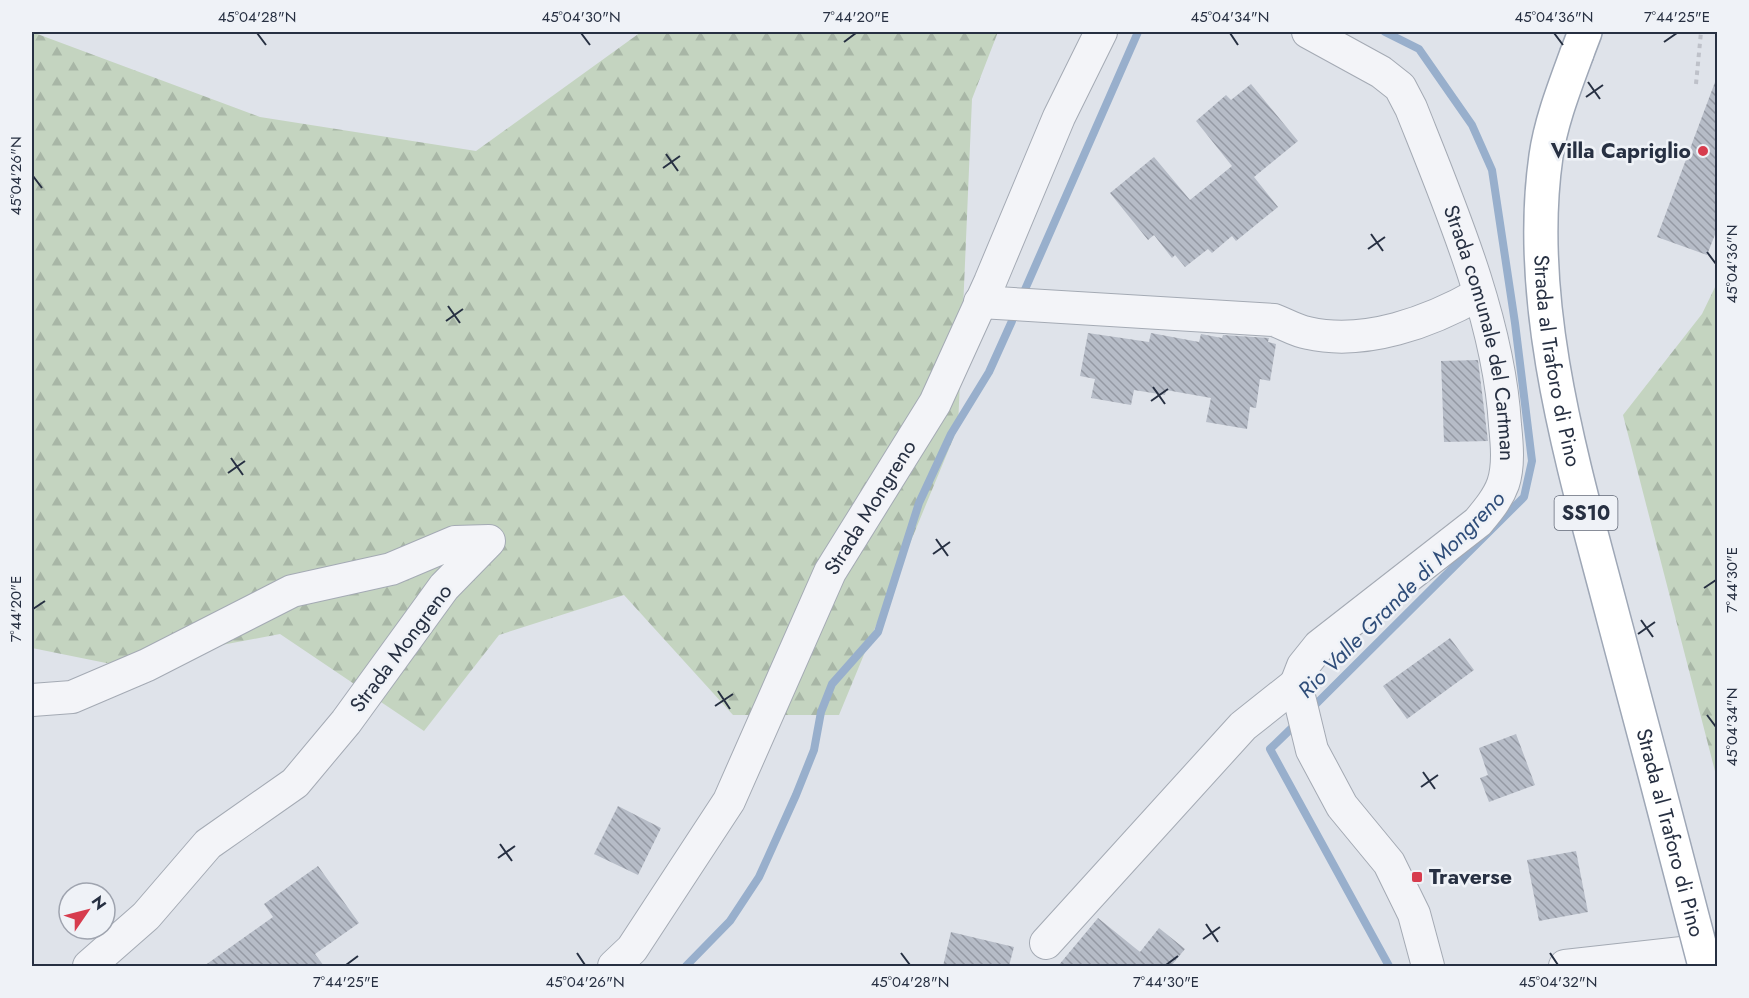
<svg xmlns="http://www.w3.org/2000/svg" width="1749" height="998" viewBox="0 0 1749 998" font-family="Jost,sans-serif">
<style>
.forest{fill:url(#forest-firs)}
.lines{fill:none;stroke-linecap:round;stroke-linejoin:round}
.stream{stroke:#98afcc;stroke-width:8}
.building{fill:url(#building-back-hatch)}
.street-casing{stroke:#a4aab4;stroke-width:34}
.primary-casing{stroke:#9ea7b6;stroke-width:36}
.path{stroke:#bec1c9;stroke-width:4;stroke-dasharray:4.5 4.5;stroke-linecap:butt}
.street{stroke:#f3f4f8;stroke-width:32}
.primary{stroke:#fff;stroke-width:33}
.primary-bridge-casing{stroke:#9ea7b6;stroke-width:36;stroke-linecap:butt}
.primary-bridge{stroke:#fff;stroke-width:33}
.ticks{fill:none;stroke:#273042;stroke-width:2}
.poi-dot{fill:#d73c4e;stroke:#eff2f7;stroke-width:2}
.labels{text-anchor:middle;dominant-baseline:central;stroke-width:5;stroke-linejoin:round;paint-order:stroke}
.shield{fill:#eff2f7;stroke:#636a78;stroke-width:1.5}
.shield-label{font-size:20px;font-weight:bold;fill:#273042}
.poi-label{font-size:21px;font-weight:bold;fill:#273042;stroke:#eff2f7;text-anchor:end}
.street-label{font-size:21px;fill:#273042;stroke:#eff2f7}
.water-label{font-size:22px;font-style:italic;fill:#2f4d79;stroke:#eff2f7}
.neatline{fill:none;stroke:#273042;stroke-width:2}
.ticks-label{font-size:15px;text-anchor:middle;fill:#273042}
</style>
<defs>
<pattern id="forest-firs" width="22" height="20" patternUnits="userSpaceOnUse" patternTransform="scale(1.5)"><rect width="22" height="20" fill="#c4d4c0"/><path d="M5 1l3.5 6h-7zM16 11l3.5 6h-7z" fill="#a8b6a6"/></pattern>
<pattern id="building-back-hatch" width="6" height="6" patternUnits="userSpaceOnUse" patternTransform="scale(1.5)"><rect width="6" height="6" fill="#b6bcc7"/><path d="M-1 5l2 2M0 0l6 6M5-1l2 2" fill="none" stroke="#9499a3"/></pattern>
</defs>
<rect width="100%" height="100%" fill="#dfe3ea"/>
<path class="forest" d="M 32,32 L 260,117 L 476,151 L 641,32 L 998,32 L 972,99 L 958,427 L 839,715 L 733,715 L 624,595 L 499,635 L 424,731 L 280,634 L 116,665 L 32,648 Z
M 1717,283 L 1717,779 L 1623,415 L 1702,314 Z"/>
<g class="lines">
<path class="stream" d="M 1023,294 L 1138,32
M 1310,710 L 1524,497 L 1532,461 L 1515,323 L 1492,170 L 1472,125 L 1419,49 L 1385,32
M 1299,721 L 1270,749 L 1389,966
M 686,966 L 730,921 L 759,877 L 796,795 L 814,750 L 821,712 L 832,684 L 878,632 L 919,503 L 951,434 L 989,372 L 1012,321"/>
</g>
<path class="building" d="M 1715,82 L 1718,82 L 1718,227 L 1707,255 L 1657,237 Z
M 1251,84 L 1298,141 L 1254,177 L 1278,207 L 1236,241 L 1232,236 L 1212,253 L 1208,249 L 1185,267 L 1175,255 L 1172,258 L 1154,235 L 1148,240 L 1110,193 L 1154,157 L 1190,200 L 1232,166 L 1196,121 L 1226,95 L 1231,100 Z
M 1088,333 L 1149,342 L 1151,333 L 1199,342 L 1201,334 L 1222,338 L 1223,335 L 1269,338 L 1268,342 L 1276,344 L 1270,381 L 1260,379 L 1256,408 L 1250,407 L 1247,429 L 1206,422 L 1211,398 L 1166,390 L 1165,395 L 1134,390 L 1131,405 L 1091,398 L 1095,379 L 1080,376 Z
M 1478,360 L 1488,441 L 1444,442 L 1441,361 Z
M 1450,638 L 1474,670 L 1407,719 L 1383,686 Z
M 1516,734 L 1535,785 L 1489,802 L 1480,778 L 1488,775 L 1479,748 Z
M 618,806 L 661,828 L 638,875 L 594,854 Z
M 1576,851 L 1588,912 L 1539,921 L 1527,860 Z
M 318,866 L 359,923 L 315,954 L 324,966 L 204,966 L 273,917 L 264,904 Z
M 1098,918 L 1140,952 L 1159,928 L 1185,949 L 1171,966 L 1058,966 Z
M 951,932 L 1014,947 L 1009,966 L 943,966 Z"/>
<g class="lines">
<defs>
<g id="street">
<path id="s1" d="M 1308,32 L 1381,72 L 1400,87 L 1411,108 C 1450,206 1499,320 1505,425 C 1507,444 1509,466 1503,484 C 1498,498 1488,510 1478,522 L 1319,646 L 1303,666 L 1296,684 L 1312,750 L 1342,806 L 1389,863 L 1414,914 L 1428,966"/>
<path d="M 980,302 L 1274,320 C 1285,324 1296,331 1308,333 C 1365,346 1430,322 1479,294"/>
<path d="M 32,700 L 72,697 L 147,665 L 292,591 L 391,569 L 455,542 L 489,541 L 444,587 L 346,722 L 295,783 L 208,844 L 146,916 L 89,966"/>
<path d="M 1046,943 L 1243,726 L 1296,684"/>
<path id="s2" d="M 614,966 L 632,949 L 729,801 L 830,572 L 935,403 L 990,282 L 1059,117 L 1101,32"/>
<path d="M 1565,966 L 1718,949"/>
</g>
<path id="primary" d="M 1577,53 L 1585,32"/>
</defs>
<use href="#street" class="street-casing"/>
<use href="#primary" class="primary-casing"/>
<path class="path" d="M 1696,84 L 1701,32"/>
<use href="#street" class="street"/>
<use href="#primary" class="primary"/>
<defs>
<g id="primary-bridge">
<path id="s3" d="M 1577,53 C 1565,86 1551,121 1546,156 C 1524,309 1576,474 1614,620 C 1645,735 1675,851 1705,966"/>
</g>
</defs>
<use href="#primary-bridge" class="primary-bridge-casing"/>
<use href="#primary-bridge" class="primary-bridge"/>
</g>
<path class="ticks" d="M 257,33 L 266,45M 581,33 L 590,45M 1230,33 L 1238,45M 1554,33 L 1563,45M 844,42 L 856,33M 1664,42 L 1677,33M 1588,82 L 1600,99M 1586,97 L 1603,85M 666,154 L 678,171M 663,168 L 680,156M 33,176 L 42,188M 1371,234 L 1383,251M 1368,249 L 1385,237M 1707,252 L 1716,264M 448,306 L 460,323M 446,321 L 463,309M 1153,387 L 1165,404M 1151,401 L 1168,389M 231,458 L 243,475M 228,473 L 245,461M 936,539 L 948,556M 933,554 L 950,542M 1704,588 L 1716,580M 33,609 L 45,601M 1641,620 L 1653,637M 1638,634 L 1655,622M 718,691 L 730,709M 715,706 L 733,694M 1707,715 L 1716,727M 1423,772 L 1435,789M 1421,787 L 1438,775M 500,844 L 512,861M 498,858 L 515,846M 1206,924 L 1218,942M 1203,939 L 1220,927M 577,953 L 585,965M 901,953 L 910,965M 1550,953 L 1558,965M 346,965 L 358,956M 1166,965 L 1178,956"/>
<g class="poi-dot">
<circle cx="1703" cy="151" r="6"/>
<rect x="1411" y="871" width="12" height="12" rx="3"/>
</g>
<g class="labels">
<rect class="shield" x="1554.5" y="496" width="63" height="34" rx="4.5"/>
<g class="shield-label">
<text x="1586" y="513">SS10</text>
</g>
<g class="poi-label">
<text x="1691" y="151">Villa Capriglio</text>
<text x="1429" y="877" text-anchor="start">Traverse</text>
</g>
<g class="street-label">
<text stroke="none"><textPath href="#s1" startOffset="368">Strada comunale del Cartman</textPath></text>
<text stroke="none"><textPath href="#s3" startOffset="314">Strada al Traforo di Pino</textPath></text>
<text stroke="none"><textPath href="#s2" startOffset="528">Strada Mongreno</textPath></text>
<text transform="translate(401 648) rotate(-53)">Strada Mongreno</text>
<text stroke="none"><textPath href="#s3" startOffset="800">Strada al Traforo di Pino</textPath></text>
</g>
<g class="water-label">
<text transform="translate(1401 594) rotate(-45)">Rio Valle Grande di Mongreno</text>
</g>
</g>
<rect width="1749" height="998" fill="none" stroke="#eff2f7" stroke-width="66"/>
<g transform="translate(87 911) rotate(55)"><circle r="28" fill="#eff2f7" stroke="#9fa4af" stroke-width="1.5"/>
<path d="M0-4.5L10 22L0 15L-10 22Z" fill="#d73c4e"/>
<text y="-9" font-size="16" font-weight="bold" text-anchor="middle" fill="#273042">N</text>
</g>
<rect x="33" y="33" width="1683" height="932" class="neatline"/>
<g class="ticks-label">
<text x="257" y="22">45°04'28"N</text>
<text x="581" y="22">45°04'30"N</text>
<text x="856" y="22">7°44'20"E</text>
<text x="1230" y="22">45°04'34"N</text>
<text x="1554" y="22">45°04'36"N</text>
<text x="1677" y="22">7°44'25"E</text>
<text transform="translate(16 176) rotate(-90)" y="5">45°04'26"N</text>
<text transform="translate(1732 264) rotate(-90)" y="5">45°04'36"N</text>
<text transform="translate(1732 580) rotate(-90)" y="5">7°44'30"E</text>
<text transform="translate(16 609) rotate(-90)" y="5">7°44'20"E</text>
<text transform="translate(1732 727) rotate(-90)" y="5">45°04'34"N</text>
<text x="346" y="987">7°44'25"E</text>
<text x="585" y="987">45°04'26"N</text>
<text x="910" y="987">45°04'28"N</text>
<text x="1166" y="987">7°44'30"E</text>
<text x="1558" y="987">45°04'32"N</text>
</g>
</svg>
